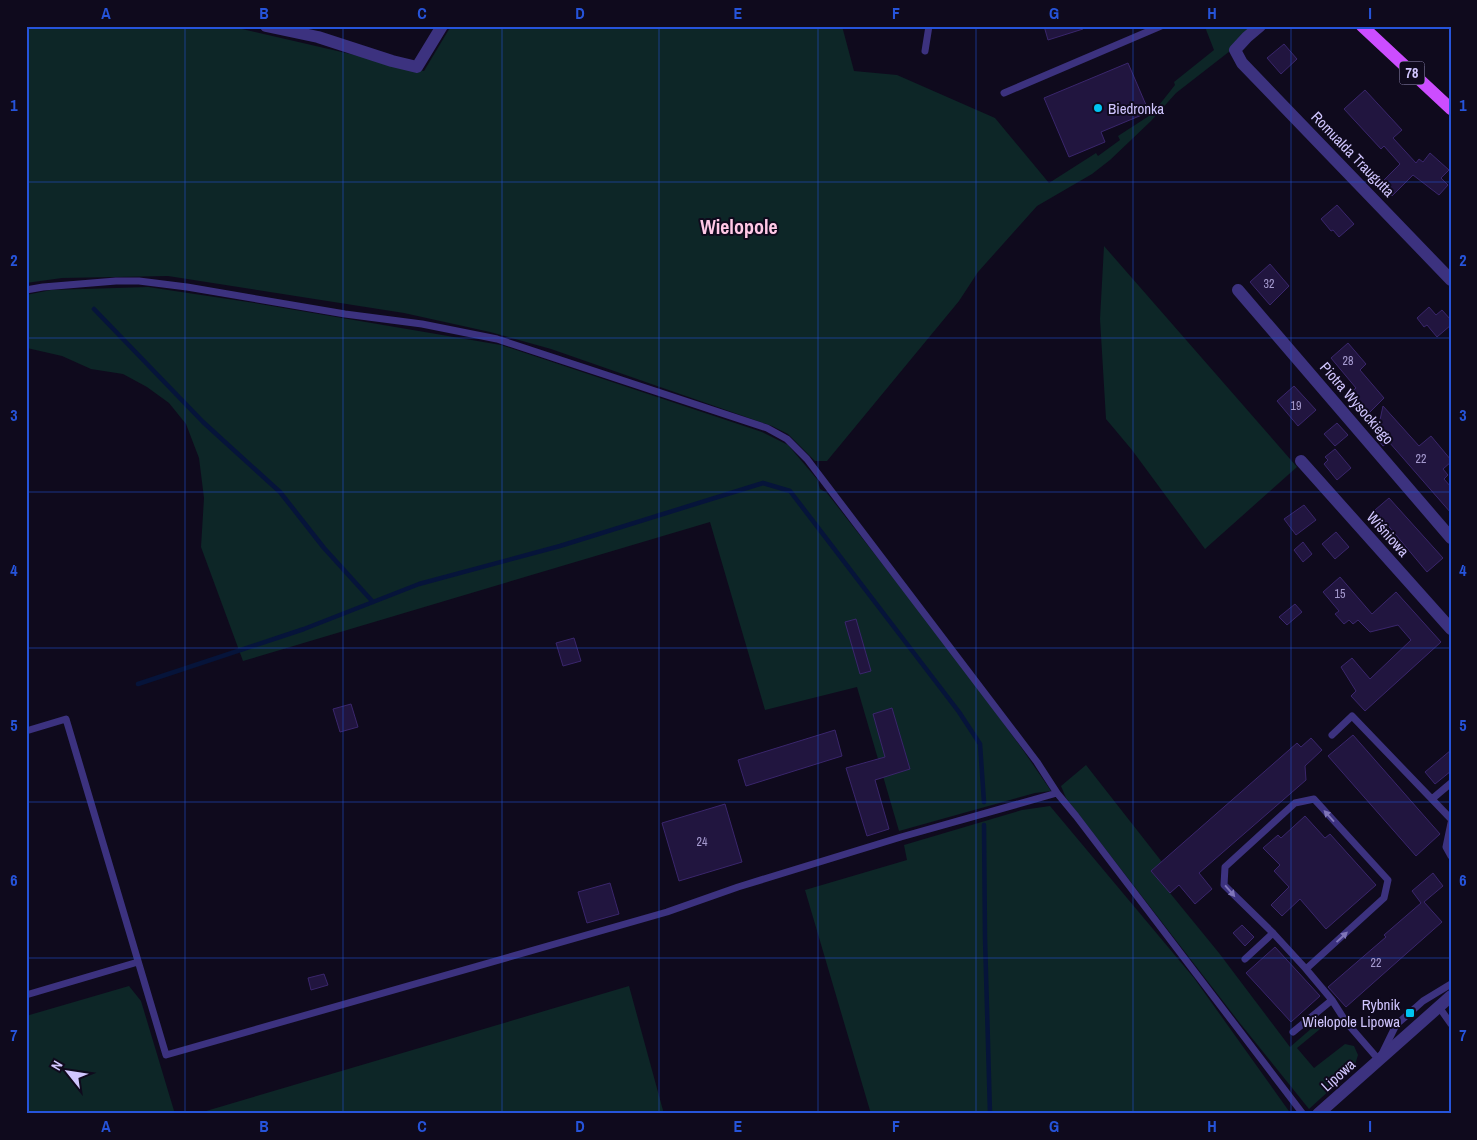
<svg xmlns="http://www.w3.org/2000/svg" width="1477" height="1140" viewBox="0 0 1477 1140" font-family="'Archivo Narrow',sans-serif">
<style>
.green{fill:#0d2627}
.lines{fill:none;stroke-linecap:round;stroke-linejoin:round}
.stream{stroke:#06143a;stroke-width:4.5}
.building{fill:#21153f;stroke:#3a266c}
.lane{stroke:#3c327f;stroke-width:7}
.street{stroke:#3c327f;stroke-width:12}
.primary{stroke:#cc4dff;stroke-width:12}
.oneway{fill:#7f75b9}
.grid{fill:none;stroke:#2654da;stroke-width:1;stroke-opacity:0.55}
.poi-dot{fill:#00c4f1;stroke:#0f0a1d;stroke-width:2}
.labels{text-anchor:middle;dominant-baseline:central;stroke-width:4;stroke-linejoin:round;paint-order:stroke}
.number-label{font-size:12px;fill:#a59acf}
.shield{fill:#0f0a1d;stroke:#978ebb;stroke-width:1}
.shield-label{font-size:14px;font-weight:bold;fill:#d1c6ff}
.poi-label{font-size:15px;fill:#d1c6ff;stroke:#0f0a1d;text-anchor:start}
.street-label{font-size:15px;fill:#d1c6ff;stroke:#0f0a1d}
.district-label{font-size:20px;font-weight:bold;fill:#ffc8e6;stroke:#0f0a1d}
.neatline{fill:none;stroke:#2654da;stroke-width:2}
.grid-label{font-size:16px;text-anchor:middle;font-weight:bold;fill:#2654da}
</style>
<rect width="100%" height="100%" fill="#0f0a1d"/>
<path class="green" d="M 26,26 L 229,26 L 424,71 L 451,26 L 842,26 L 854,71 L 897,75 L 995,118 L 1049,183 L 1096,153 L 1098,156 L 1120,140 L 1118,136 L 1152,114 L 1175,85 L 1174,82 L 1214,50 L 1205,27 L 1255,26 L 1230,51 L 1176,93 L 1151,121 L 1110,160 L 1092,174 L 1037,206 L 978,272 L 959,301 L 827,461 L 815,461 L 788,434 L 772,426 L 551,349 L 490,332 L 404,313 L 168,276 L 62,278 L 26,283 Z
M 1104,246 L 1297,467 L 1205,549 L 1132,450 L 1106,419 L 1100,319 Z
M 148,287 L 248,302 L 501,345 L 762,432 L 788,445 L 817,479 L 820,489 L 827,493 C 903,591 982,688 1051,791 L 1035,793 L 899,831 L 857,687 L 765,710 L 710,522 L 243,661 L 201,547 L 204,498 L 199,458 L 186,424 L 169,403 L 147,387 L 123,374 L 91,369 L 62,356 L 27,348 L 26,345 L 26,295 L 51,290 Z
M 1086,765 L 1162,862 L 1170,893 L 1219,953 L 1290,1047 L 1327,1015 L 1331,1020 L 1297,1048 L 1314,1068 L 1345,1044 L 1354,1046 L 1358,1055 L 1354,1068 L 1309,1109 L 1239,1022 L 1066,798 L 1061,786 Z
M 1050,806 L 1194,978 L 1291,1114 L 871,1114 L 805,890 L 907,860 L 904,845 L 1022,810 Z
M 129,986 L 141,1001 L 175,1114 L 26,1114 L 26,1016 Z
M 629,986 L 664,1114 L 196,1114 Z"/>
<g class="lines">
<path class="stream" d="M 94,309 L 203,422 L 280,492 L 324,548 L 373,602
M 138,684 L 304,629 L 419,584 L 560,546 L 763,483 L 790,491 L 959,712 L 980,744 L 984,802
M 984,825 L 985,938 L 990,1114"/>
</g>
<path class="building" d="M 1044,26 L 1083,26 L 1083,29 L 1048,40 Z
M 1284,44 L 1297,59 L 1281,74 L 1267,58 Z
M 1128,63 L 1149,112 L 1101,132 L 1105,142 L 1069,157 L 1044,98 Z
M 1365,90 L 1402,130 L 1393,138 L 1416,163 L 1419,159 L 1423,162 L 1430,153 L 1449,170 L 1441,178 L 1448,185 L 1439,195 L 1413,175 L 1392,196 L 1380,184 L 1400,164 L 1384,146 L 1381,149 L 1344,109 Z
M 1337,205 L 1354,224 L 1339,237 L 1333,230 L 1331,231 L 1321,219 Z
M 1270,264 L 1289,286 L 1270,305 L 1250,282 Z
M 1429,307 L 1436,315 L 1442,310 L 1451,320 L 1451,325 L 1437,337 L 1427,325 L 1424,327 L 1417,318 Z
M 1348,343 L 1366,364 L 1360,370 L 1384,398 L 1368,414 L 1350,393 L 1356,388 L 1331,358 Z
M 1294,386 L 1316,410 L 1298,426 L 1277,401 Z
M 1383,406 L 1419,446 L 1431,436 L 1451,460 L 1451,462 L 1443,469 L 1448,475 L 1444,479 L 1451,487 L 1451,513 L 1389,442 L 1383,446 L 1377,439 L 1382,434 L 1378,429 Z
M 1337,423 L 1348,435 L 1335,446 L 1324,434 Z
M 1335,449 L 1351,468 L 1337,480 L 1324,464 L 1328,460 L 1325,457 Z
M 1389,498 L 1443,558 L 1427,572 L 1375,510 Z
M 1304,505 L 1316,520 L 1296,535 L 1284,519 Z
M 1336,532 L 1349,547 L 1335,559 L 1322,544 Z
M 1303,542 L 1312,554 L 1303,562 L 1294,550 Z
M 1340,577 L 1372,614 L 1396,592 L 1441,642 L 1365,711 L 1351,696 L 1356,691 L 1341,667 L 1352,658 L 1370,679 L 1411,640 L 1398,625 L 1370,632 L 1358,620 L 1353,624 L 1349,620 L 1344,624 L 1335,614 L 1339,611 L 1323,592 Z
M 1295,604 L 1302,612 L 1287,625 L 1279,617 Z
M 856,619 L 871,671 L 860,674 L 845,622 Z
M 574,638 L 581,661 L 563,666 L 556,643 Z
M 351,704 L 358,727 L 340,732 L 333,709 Z
M 892,708 L 910,769 L 875,780 L 889,829 L 867,836 L 846,768 L 885,757 L 873,714 Z
M 835,730 L 842,756 L 746,786 L 738,760 Z
M 1353,735 L 1440,834 L 1416,856 L 1328,756 Z
M 1311,738 L 1322,750 L 1305,766 L 1306,780 L 1199,873 L 1212,889 L 1195,904 L 1179,885 L 1170,893 L 1151,871 L 1297,743 L 1301,747 Z
M 1451,750 L 1451,771 L 1435,784 L 1425,772 Z
M 725,804 L 742,862 L 679,881 L 662,823 Z
M 1305,816 L 1325,838 L 1330,834 L 1376,885 L 1326,929 L 1300,899 L 1282,916 L 1271,905 L 1289,887 L 1274,871 L 1280,865 L 1263,848 L 1278,835 L 1281,838 Z
M 1433,873 L 1443,886 L 1424,902 L 1442,922 L 1346,1007 L 1328,987 L 1386,937 L 1384,935 L 1421,903 L 1412,891 Z
M 610,883 L 619,914 L 587,923 L 578,892 Z
M 1242,925 L 1254,937 L 1245,946 L 1233,933 Z
M 1275,947 L 1320,996 L 1291,1022 L 1246,973 Z
M 324,974 L 328,985 L 311,990 L 308,978 Z"/>
<g class="lines">
<path class="lane" d="M 925,51 L 929,26
M 1004,93 L 1161,26
M 26,290 L 43,287 L 116,281 L 139,281 L 187,287 L 345,314 L 422,324 L 497,339 L 767,428 L 787,439 L 807,459 L 1037,762 L 1057,793
M 26,731 L 66,719 L 166,1055 L 667,912 L 738,887 L 901,837 L 1057,793 L 1076,816 L 1303,1114
M 1332,735 L 1352,716 L 1451,819
M 1432,799 L 1451,783
M 1451,823 L 1446,847 L 1451,856
M 1245,959 L 1273,933
M 1306,969 L 1384,898 L 1388,880 L 1314,799 L 1295,803 L 1225,867 L 1224,885 L 1273,933 L 1306,969 L 1332,1000 L 1346,1022 L 1379,1060 L 1396,1025 L 1423,1001 L 1451,984
M 26,995 L 138,962
M 1439,1007 L 1451,1024
M 1293,1032 L 1332,1000"/>
<path class="street" d="M 266,26 L 318,37 L 392,61 L 417,67 L 442,26
M 1260,26 L 1247,37 L 1235,50 L 1242,63 L 1451,280
M 1238,290 L 1451,538
M 1301,461 L 1451,629
M 1318,1114 L 1451,996"/>
<path class="primary" d="M 1362,26 L 1451,109"/>
</g>
<defs><path id="oneway-solid" d="M-6-.8H1V-3.2L6.5 0L1 3.2V.8H-6Z" transform="scale(1.25)"/></defs>
<g class="oneway">
<use href="#oneway-solid" transform="translate(1329 816) rotate(-132)"/>
<use href="#oneway-solid" transform="translate(1230 891) rotate(49)"/>
<use href="#oneway-solid" transform="translate(1342 937) rotate(-43)"/>
</g>
<path class="grid" d="M 185,26 L 185,1114M 343,26 L 343,1114M 502,26 L 502,1114M 659,26 L 659,1114M 818,26 L 818,1114M 976,26 L 976,1114M 1133,26 L 1133,1114M 1291,26 L 1291,1114M 26,182 L 1451,182M 26,338 L 1451,338M 26,492 L 1451,492M 26,648 L 1451,648M 26,802 L 1451,802M 26,958 L 1451,958"/>
<g class="poi-dot">
<circle cx="1098" cy="108" r="5"/>
<rect x="1405" y="1008" width="10" height="10" rx="2.5"/>
</g>
<g class="labels">
<g class="number-label">
<text x="1269" y="284">32</text>
<text x="1348" y="361">28</text>
<text x="1296" y="406">19</text>
<text x="1421" y="459">22</text>
<text x="1340" y="594">15</text>
<text x="702" y="842">24</text>
<text x="1376" y="963">22</text>
</g>
<rect class="shield" x="1399.5" y="61.5" width="25" height="23" rx="4"/>
<g class="shield-label">
<text x="1412" y="73">78</text>
</g>
<g class="poi-label">
<text x="1108" y="108">Biedronka</text>
<text x="1400" y="1004" text-anchor="end">Rybnik<tspan x="1400" dy="17">Wielopole Lipowa</tspan></text>
</g>
<g class="street-label">
<text transform="translate(1353 154) rotate(46)">Romualda Traugutta</text>
<text transform="translate(1357 403) rotate(49)">Piotra Wysockiego</text>
<text transform="translate(1388 534) rotate(48)">Wiśniowa</text>
<text transform="translate(1338 1075) rotate(-42)">Lipowa</text>
</g>
<g class="district-label">
<text x="739" y="226">Wielopole</text>
</g>
</g>
<rect width="1477" height="1140" fill="none" stroke="#0f0a1d" stroke-width="55"/>
<g transform="translate(68 1072) rotate(300)" stroke="#0f0a1d" stroke-width="4" paint-order="stroke">
<path d="M0-4L9 19L0 12L-9 19Z" fill="#d1c6ff"/>
<text y="-8" font-size="14" font-weight="bold" text-anchor="middle" fill="#d1c6ff">N</text>
</g>
<rect x="28" y="28" width="1422" height="1084" class="neatline"/>
<g class="grid-label">
<text x="106" y="19">A</text>
<text x="264" y="19">B</text>
<text x="422" y="19">C</text>
<text x="580" y="19">D</text>
<text x="738" y="19">E</text>
<text x="896" y="19">F</text>
<text x="1054" y="19">G</text>
<text x="1212" y="19">H</text>
<text x="1370" y="19">I</text>
<text x="14" y="111">1</text>
<text x="1463" y="111">1</text>
<text x="14" y="266">2</text>
<text x="1463" y="266">2</text>
<text x="14" y="421">3</text>
<text x="1463" y="421">3</text>
<text x="14" y="576">4</text>
<text x="1463" y="576">4</text>
<text x="14" y="731">5</text>
<text x="1463" y="731">5</text>
<text x="14" y="886">6</text>
<text x="1463" y="886">6</text>
<text x="14" y="1041">7</text>
<text x="1463" y="1041">7</text>
<text x="106" y="1132">A</text>
<text x="264" y="1132">B</text>
<text x="422" y="1132">C</text>
<text x="580" y="1132">D</text>
<text x="738" y="1132">E</text>
<text x="896" y="1132">F</text>
<text x="1054" y="1132">G</text>
<text x="1212" y="1132">H</text>
<text x="1370" y="1132">I</text>
</g>
</svg>
